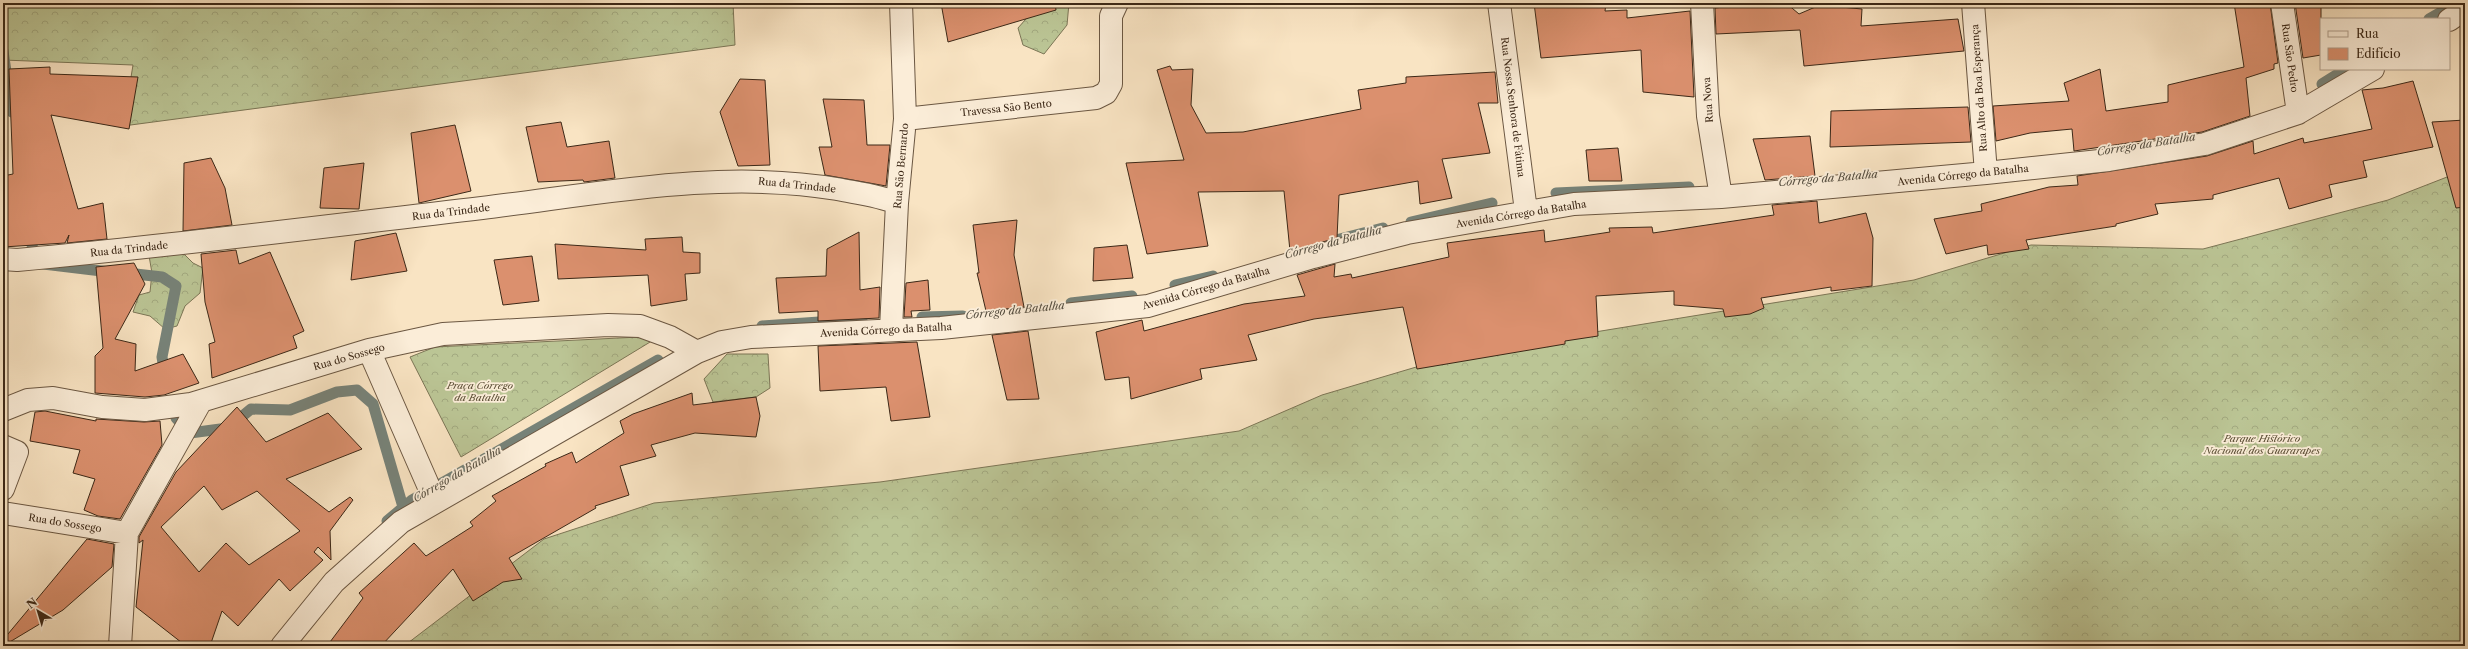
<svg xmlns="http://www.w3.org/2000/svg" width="2468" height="649" viewBox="0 0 2468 649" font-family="'Libre Caslon Text',serif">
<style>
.forest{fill:url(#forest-crowns);stroke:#7c7656}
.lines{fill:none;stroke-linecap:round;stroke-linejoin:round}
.stream{stroke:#778278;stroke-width:11}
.building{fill:#db906e;stroke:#3c2817;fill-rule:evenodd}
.minor-casing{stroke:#6b5742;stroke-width:24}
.minor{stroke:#fbedd8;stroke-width:22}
.labels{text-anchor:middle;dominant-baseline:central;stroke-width:3.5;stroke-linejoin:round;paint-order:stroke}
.street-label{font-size:10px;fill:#3c2817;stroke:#fbedd8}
.park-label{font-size:10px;font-style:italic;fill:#5c4f36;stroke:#fbedd8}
.water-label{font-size:11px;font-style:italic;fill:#554e40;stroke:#fbedd8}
</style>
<defs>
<pattern id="forest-crowns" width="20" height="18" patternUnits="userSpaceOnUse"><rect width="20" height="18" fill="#bbc595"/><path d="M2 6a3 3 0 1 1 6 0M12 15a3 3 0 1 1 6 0" fill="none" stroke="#a2a980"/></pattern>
</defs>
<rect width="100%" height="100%" fill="#f9e4c3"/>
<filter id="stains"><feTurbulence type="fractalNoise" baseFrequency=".005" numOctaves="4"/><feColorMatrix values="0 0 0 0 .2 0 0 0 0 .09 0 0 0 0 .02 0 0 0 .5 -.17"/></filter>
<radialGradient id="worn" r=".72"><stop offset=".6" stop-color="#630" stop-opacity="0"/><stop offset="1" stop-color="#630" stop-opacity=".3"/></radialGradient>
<path class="forest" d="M 3,3 L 733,3 L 735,45 L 123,126 L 133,65 L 3,60 Z
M 1029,3 L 1069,3 L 1067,25 L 1044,54 L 1023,45 L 1018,28 L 1032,12 Z
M 2465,170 L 2465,646 L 404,646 L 544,539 L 654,503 L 880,482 L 1239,431 L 1322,395 L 1460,354 L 1914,280 L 2031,245 L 2203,249 L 2388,200 Z
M 176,246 L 193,263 L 203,268 L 200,293 L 185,306 L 177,326 L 165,329 L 150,316 L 133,312 L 139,295 L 150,292 L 152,273 L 148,250 Z
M 660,336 L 461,457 L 410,357 L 435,347 Z
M 727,354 L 768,354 L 770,388 L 756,397 L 713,402 L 704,379 Z"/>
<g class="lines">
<path class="stream" d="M 2429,19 L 2455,4
M 3,51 L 12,112
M 2322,84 L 2346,69
M 1556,193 L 1689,187
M 1411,222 L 1492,203
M 30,232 L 35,263 L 110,272
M 1328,242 L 1383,228
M 127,273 L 162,277 L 176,286 L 162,357 L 165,375
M 1175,285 L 1213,276
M 1071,303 L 1132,296
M 922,317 L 963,316
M 762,326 L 862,319
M 176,418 L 190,433 L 228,428 L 251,409 L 290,410 L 337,392 L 357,390 L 373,404 L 403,507
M 387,521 L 412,500 L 658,360"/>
</g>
<path class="building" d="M 941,3 L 1055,3 L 1056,10 L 948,42 Z
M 1534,3 L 1606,3 L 1605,11 L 1627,10 L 1627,18 L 1690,11 L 1694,97 L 1643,92 L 1641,50 L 1541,58 Z
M 1734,3 L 1786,3 L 1799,14 L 1820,5 L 1862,9 L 1861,26 L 1958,19 L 1964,51 L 1804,66 L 1800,30 L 1716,34 L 1715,8 L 1733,6 Z
M 2234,3 L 2270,3 L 2278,63 L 2274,64 L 2274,69 L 2246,78 L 2250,116 L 2202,132 L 2074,151 L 2072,129 L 2030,133 L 1996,141 L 1993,106 L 2069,101 L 2064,83 L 2100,69 L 2106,111 L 2168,102 L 2168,85 L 2244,67 Z
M 2295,3 L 2321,3 L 2321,55 L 2303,58 Z
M 1170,66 L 1172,70 L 1193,69 L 1191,105 L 1206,133 L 1243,132 L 1361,109 L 1358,90 L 1406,83 L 1406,77 L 1495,72 L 1498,103 L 1478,103 L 1490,153 L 1442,159 L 1452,198 L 1420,204 L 1418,181 L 1339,195 L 1337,238 L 1290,251 L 1284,191 L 1198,192 L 1208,246 L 1147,254 L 1126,163 L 1184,160 L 1157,70 Z
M 50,67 L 50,74 L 138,77 L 129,129 L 51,115 L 78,209 L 103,203 L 107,239 L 67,243 L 69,235 L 65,243 L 3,247 L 3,176 L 13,174 L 9,69 Z
M 740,79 L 765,80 L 770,165 L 738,166 L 720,112 Z
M 2413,81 L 2433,147 L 2363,161 L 2367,177 L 2329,185 L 2332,197 L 2289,209 L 2279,178 L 2213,195 L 2213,199 L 2155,204 L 2158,214 L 2116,224 L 2116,226 L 2026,240 L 2029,249 L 1988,255 L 1987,245 L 1946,254 L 1934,219 L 1982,211 L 1981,204 L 2049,187 L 2078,185 L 2077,176 L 2207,156 L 2253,141 L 2254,154 L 2303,138 L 2304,143 L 2372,129 L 2362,90 L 2383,88 Z
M 823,99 L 864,100 L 867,145 L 890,145 L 886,186 L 825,175 L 819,147 L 832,147 Z
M 1968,107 L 1971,142 L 1830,147 L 1831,111 Z
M 2465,120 L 2465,207 L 2456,208 L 2432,122 Z
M 561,122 L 567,147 L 609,141 L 615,178 L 584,182 L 583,180 L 538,182 L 526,127 Z
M 455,125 L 471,191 L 419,203 L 411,133 Z
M 1810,136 L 1815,176 L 1765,180 L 1753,139 Z
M 1618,148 L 1622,181 L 1589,181 L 1586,150 Z
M 211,158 L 225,188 L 232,225 L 183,231 L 184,163 Z
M 364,163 L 359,209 L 320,208 L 324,168 Z
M 1817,201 L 1819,223 L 1866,213 L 1873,238 L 1872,286 L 1831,291 L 1831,287 L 1761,298 L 1764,308 L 1750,314 L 1725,317 L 1723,309 L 1674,305 L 1674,291 L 1596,296 L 1598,336 L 1565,341 L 1565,344 L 1417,369 L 1403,307 L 1314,319 L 1248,335 L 1257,360 L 1200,369 L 1202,379 L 1131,399 L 1129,377 L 1105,380 L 1096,332 L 1142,320 L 1144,331 L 1244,304 L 1305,296 L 1297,275 L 1335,264 L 1334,277 L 1351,274 L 1352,278 L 1449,257 L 1447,243 L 1544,230 L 1545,242 L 1610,232 L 1609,228 L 1652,227 L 1653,233 L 1774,215 L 1772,205 Z
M 1017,220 L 1014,255 L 1024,307 L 986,311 L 977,273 L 979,273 L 973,225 Z
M 859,232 L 860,290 L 880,287 L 879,318 L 818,321 L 818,311 L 779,313 L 776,278 L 826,276 L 827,249 Z
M 396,233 L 407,271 L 351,280 L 355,241 Z
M 682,237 L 683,252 L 700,253 L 700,273 L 685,274 L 687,300 L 651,306 L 648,275 L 558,279 L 555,244 L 646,250 L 645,239 Z
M 1127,245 L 1133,278 L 1093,281 L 1094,248 Z
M 236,250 L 239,264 L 270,252 L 304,331 L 293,336 L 297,348 L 212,378 L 209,344 L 215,342 L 205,302 L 201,254 Z
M 532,256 L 539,301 L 503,305 L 494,260 Z
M 134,263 L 145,284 L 115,339 L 136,344 L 135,371 L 183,354 L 199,383 L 164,395 L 145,397 L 95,393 L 95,356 L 103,348 L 96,267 Z
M 928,280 L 930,310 L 911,311 L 912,317 L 904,317 L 906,283 Z
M 1028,331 L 1039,399 L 1007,400 L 992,335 Z
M 917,342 L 930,417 L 891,421 L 886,387 L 820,391 L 818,346 Z
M 692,393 L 693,405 L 756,397 L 760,416 L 756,437 L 695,433 L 651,445 L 656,456 L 620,466 L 629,495 L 595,506 L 596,508 L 509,558 L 522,579 L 503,582 L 473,601 L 453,569 L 381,646 L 327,646 L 363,598 L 359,593 L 414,543 L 426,556 L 473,526 L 470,522 L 496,501 L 492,496 L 546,466 L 545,464 L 572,452 L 576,463 L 624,433 L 620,421 L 633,414 Z
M 237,407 L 266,442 L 328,413 L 362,449 L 286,479 L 329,512 L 350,497 L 353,500 L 330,531 L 331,560 L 318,547 L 314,552 L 323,560 L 290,591 L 279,579 L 238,626 L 222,611 L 210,646 L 186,646 L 136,607 L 143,540 L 139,543 L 139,537 L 176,472 ZM 204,486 L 222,510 L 257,491 L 300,531 L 249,565 L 226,543 L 199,572 L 161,527 Z
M 45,411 L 96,421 L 96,419 L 144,422 L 160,421 L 162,445 L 120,519 L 98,516 L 84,510 L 95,479 L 73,473 L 80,450 L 30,441 L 35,412 Z
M 87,539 L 114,544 L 112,567 L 63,610 L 3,646 L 3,640 Z"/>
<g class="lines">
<defs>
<path id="minor" d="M 1499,3 L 1526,211
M 1702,3 L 1708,116 L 1721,197
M 1973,3 L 1986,173
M 2282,3 L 2298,113
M 2449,20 L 2465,9
M 905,119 L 1096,98 L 1106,93 L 1111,84 L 1111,16 L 1117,3
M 3,259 L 17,260 C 172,246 327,226 482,208 C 599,194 719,169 837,189 C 857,193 878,195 897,203
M 891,329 L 897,203 L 905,119 L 901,3
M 369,350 L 435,501
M 3,410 L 28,400 L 53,398 L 102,407 L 145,410 L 191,404 L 369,350 L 443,334 L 608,325 L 640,326 L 670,337 L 697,352
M 3,446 L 17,452 L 3,489
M 3,513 L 127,533
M 120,646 L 127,533 L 201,401
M 282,646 L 334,582 L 401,522 L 697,352 L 722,342 L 751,337 L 941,328 L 1148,306 L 1313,257 L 1407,233 L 1574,204 L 1721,197 L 1986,173 L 2109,160 L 2205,144 L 2298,113 L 2373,69"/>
</defs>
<use href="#minor" class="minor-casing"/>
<use href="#minor" class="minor"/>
</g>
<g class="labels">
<g class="street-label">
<text transform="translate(2290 58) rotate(82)">Rua São Pedro</text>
<text transform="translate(1979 88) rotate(-94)">Rua Alto da Boa Esperança</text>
<text transform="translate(1708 100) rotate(-94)">Rua Nova</text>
<text transform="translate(1513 107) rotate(83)">Rua Nossa Senhora de Fátima</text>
<text transform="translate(1006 108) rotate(-6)">Travessa São Bento</text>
<text transform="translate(901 166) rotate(-85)">Rua São Bernardo</text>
<text transform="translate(1963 175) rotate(-6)">Avenida Córrego da Batalha</text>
<text transform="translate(797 185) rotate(6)">Rua da Trindade</text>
<text transform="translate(451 212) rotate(-7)">Rua da Trindade</text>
<text transform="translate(1521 214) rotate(-9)">Avenida Córrego da Batalha</text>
<text transform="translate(129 249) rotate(-6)">Rua da Trindade</text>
<text transform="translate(1206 288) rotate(-16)">Avenida Córrego da Batalha</text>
<text transform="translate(886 330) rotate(-3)">Avenida Córrego da Batalha</text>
<text transform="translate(349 357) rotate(-16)">Rua do Sossego</text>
<text transform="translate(65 523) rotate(9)">Rua do Sossego</text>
</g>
<g class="park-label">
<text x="480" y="385">Praça Córrego<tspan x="480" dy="12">da Batalha</tspan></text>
<text x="2262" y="438">Parque Histórico<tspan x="2262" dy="12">Nacional dos Guararapes</tspan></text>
</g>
<g class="water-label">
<text transform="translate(2146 144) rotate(-9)">Córrego da Batalha</text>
<text transform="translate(1828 178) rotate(-5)">Córrego da Batalha</text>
<text transform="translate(1333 242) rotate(-15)">Córrego da Batalha</text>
<text transform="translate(1015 310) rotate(-6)">Córrego da Batalha</text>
<text transform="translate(457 474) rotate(-30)">Córrego da Batalha</text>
</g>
</g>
<rect width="2468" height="649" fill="none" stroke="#f9e4c3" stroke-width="16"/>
<rect x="4" y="4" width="2460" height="641" fill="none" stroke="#3c2817" stroke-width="2"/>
<rect x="8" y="8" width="2452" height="633" fill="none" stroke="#3c2817"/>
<rect x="2320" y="18" width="130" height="52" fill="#fbedd8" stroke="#af9e8b"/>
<rect x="2328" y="31" width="20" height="6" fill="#fbedd8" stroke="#af9e8b"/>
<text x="2356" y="38" font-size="12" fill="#3c2817">Rua</text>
<rect x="2328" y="48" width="20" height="12" fill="#db906e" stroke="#af9e8b"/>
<text x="2356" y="58" font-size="12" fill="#3c2817">Edifício</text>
<g transform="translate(38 611) rotate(322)" stroke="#fbedd8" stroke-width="3" paint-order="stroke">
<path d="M0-3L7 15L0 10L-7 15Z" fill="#3c2817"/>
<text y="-6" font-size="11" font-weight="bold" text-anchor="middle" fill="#3c2817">N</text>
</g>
<rect width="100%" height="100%" filter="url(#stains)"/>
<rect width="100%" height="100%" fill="url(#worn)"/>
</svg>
